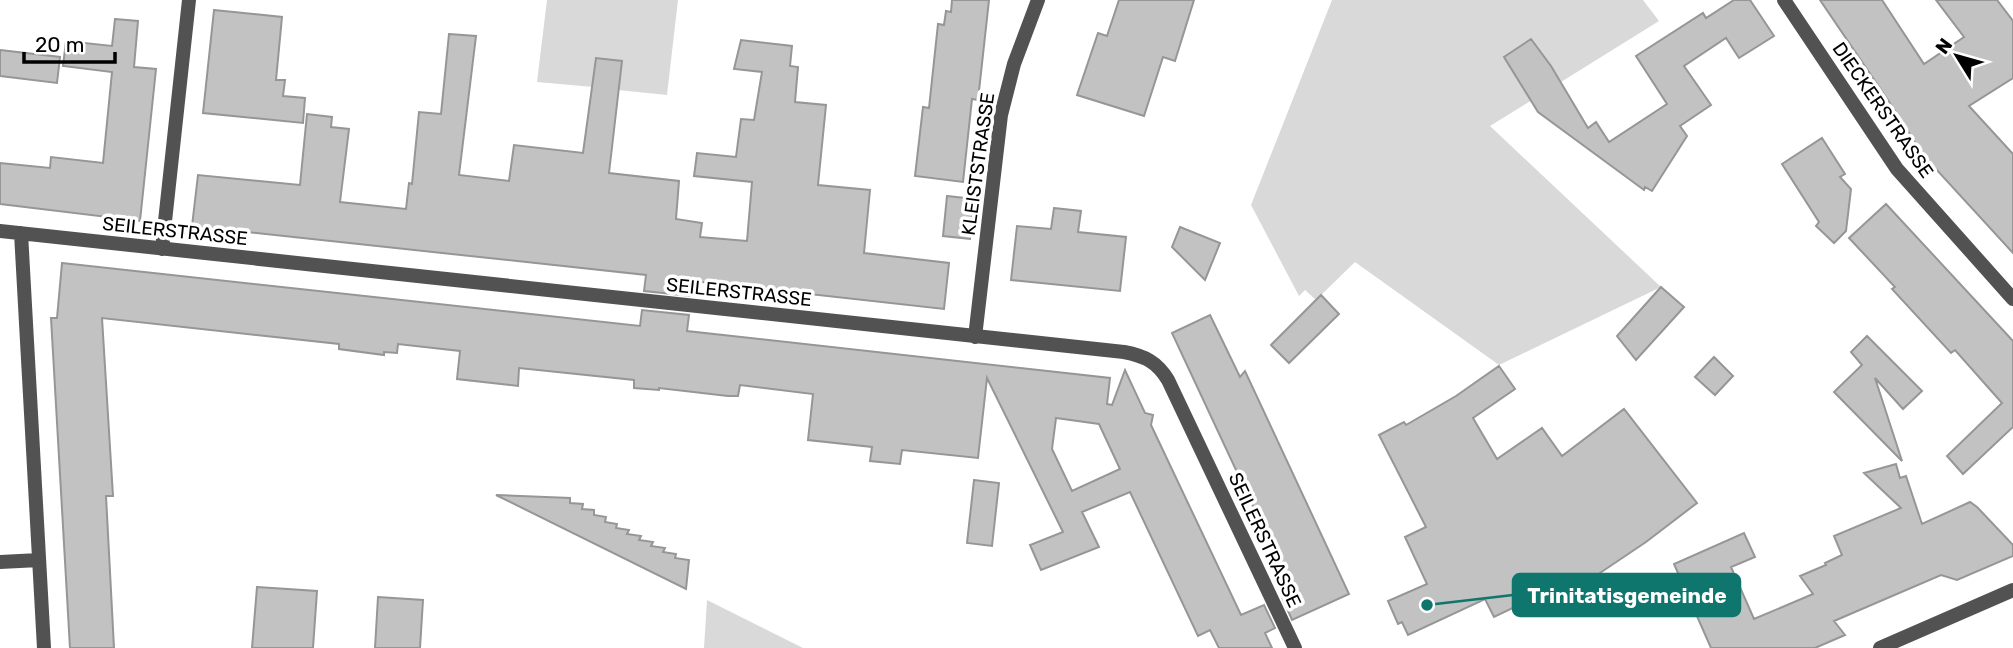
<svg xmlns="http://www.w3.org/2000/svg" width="2013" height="648" viewBox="0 0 2013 648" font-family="Rubik,sans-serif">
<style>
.green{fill:#d9d9d9}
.building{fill:#c2c2c2;stroke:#969696;stroke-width:2;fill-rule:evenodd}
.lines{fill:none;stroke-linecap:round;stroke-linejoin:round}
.minor{stroke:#525252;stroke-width:14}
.labels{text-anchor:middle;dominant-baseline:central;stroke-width:7;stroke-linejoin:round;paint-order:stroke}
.street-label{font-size:19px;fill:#000;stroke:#fff}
.leader{fill:none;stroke:#0f766e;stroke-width:2.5}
.callout-dot{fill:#0f766e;stroke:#fff;stroke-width:2.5}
.callout{fill:#0f766e;stroke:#0f766e;stroke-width:2.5}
.callout-label{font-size:21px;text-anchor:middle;font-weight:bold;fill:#fff}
</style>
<rect width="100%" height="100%" fill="#fff"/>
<path class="green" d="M 547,0 L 678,0 L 667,95 L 618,90 L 621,61 L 596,58 L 593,87 L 537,82 Z
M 1332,0 L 1643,0 L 1659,21 L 1490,126 L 1661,287 L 1499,365 L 1355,262 L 1316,300 L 1305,290 L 1299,296 L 1251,205 Z
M 707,600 L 803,648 L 704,648 Z"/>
<path class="building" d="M 952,0 L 989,0 L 978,100 L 972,99 L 963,182 L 915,176 L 923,107 L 929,108 L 938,24 L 944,25 L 946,11 L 951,12 Z
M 1119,0 L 1194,0 L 1175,61 L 1163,57 L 1144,116 L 1077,95 L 1098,33 L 1107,36 Z
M 1734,0 L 1750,0 L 1774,36 L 1739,58 L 1726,38 L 1684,66 L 1711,105 L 1680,126 L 1687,136 L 1652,191 L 1645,187 L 1644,190 L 1538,112 L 1504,57 L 1531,39 L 1551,66 L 1588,128 L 1596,122 L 1609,142 L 1667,104 L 1636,56 L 1703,13 L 1706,18 Z
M 1820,0 L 1882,0 L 1924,64 L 1964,37 L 1936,0 L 1997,0 L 2013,21 L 2013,78 L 1969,106 L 2013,154 L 2013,253 L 1923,155 L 1898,115 Z
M 214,10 L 282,17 L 276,80 L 285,80 L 283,96 L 305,98 L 303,123 L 203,113 Z
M 115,19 L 138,21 L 134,67 L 156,69 L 140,221 L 0,204 L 0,163 L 50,168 L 51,157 L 103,163 L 112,72 L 63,66 L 66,41 L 112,46 Z
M 449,34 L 476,36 L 459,175 L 509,181 L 514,145 L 583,153 L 596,58 L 622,61 L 609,173 L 679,181 L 676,219 L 702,223 L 700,237 L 747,241 L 752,182 L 694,176 L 697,153 L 736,157 L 741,119 L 754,120 L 762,72 L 734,69 L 741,40 L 792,46 L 790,66 L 798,67 L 795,102 L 826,105 L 818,185 L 870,190 L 864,253 L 949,263 L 944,309 L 693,281 L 691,296 L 644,291 L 646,275 L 192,226 L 198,175 L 300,185 L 307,114 L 332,117 L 331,127 L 349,129 L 340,202 L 406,209 L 409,183 L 412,184 L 419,112 L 441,114 Z
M 0,50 L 60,57 L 57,83 L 0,76 Z
M 1822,138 L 1845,174 L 1840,177 L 1851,189 L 1846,231 L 1834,243 L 1816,226 L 1819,222 L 1782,164 Z
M 947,196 L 974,199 L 970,239 L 943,236 Z
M 1886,204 L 2013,341 L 2013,427 L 1963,474 L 1947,456 L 2002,403 L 1955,350 L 1951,353 L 1892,289 L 1895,287 L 1849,238 Z
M 1054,208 L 1081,211 L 1078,232 L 1126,237 L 1120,291 L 1011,280 L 1017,226 L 1051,229 Z
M 1180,227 L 1220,243 L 1205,280 L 1172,247 Z
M 62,263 L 640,326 L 642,310 L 689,315 L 687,331 L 1110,378 L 1107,404 L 1112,405 L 1125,370 L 1145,413 L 1153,415 L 1151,425 L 1241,615 L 1264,605 L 1275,628 L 1265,633 L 1272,648 L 1219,648 L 1210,630 L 1198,636 L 1130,492 L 1082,512 L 1099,547 L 1041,570 L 1030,545 L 1063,532 L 987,378 L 978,458 L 902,450 L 900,464 L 870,461 L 872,447 L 808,440 L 813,394 L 740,385 L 738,396 L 728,396 L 659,388 L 659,390 L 634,388 L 634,380 L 519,368 L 518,386 L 457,379 L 460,351 L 398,344 L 397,353 L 384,352 L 384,355 L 339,349 L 339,344 L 102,318 L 113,496 L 106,496 L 114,648 L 70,648 L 51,318 L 57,318 ZM 1056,418 L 1099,424 L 1120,469 L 1072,491 L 1052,449 Z
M 1661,287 L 1684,307 L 1636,360 L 1617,336 Z
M 1321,295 L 1339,314 L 1289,363 L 1271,345 Z
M 1210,315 L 1240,377 L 1245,371 L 1349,594 L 1292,620 L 1282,597 L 1293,592 L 1172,333 Z
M 1867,336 L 1922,391 L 1903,409 L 1875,378 L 1902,461 L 1834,392 L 1862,365 L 1851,352 Z
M 1714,357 L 1733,376 L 1715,395 L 1695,377 Z
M 1499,366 L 1515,389 L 1473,418 L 1497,459 L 1542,428 L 1562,456 L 1624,409 L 1697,503 L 1646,542 L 1597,575 L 1545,600 L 1542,594 L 1494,617 L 1485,599 L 1408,635 L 1402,622 L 1398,624 L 1388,601 L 1427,584 L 1405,537 L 1426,527 L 1379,435 L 1404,422 L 1406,425 L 1456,396 Z
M 1896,464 L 1900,478 L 1906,476 L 1922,524 L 1970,502 L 1977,507 L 2013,545 L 2013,556 L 1957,580 L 1941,575 L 1834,621 L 1845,635 L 1815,648 L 1711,648 L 1674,564 L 1744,533 L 1755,557 L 1731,567 L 1754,619 L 1813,594 L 1800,576 L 1826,565 L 1825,563 L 1842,555 L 1834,536 L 1901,508 L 1864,473 Z
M 974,480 L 999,483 L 992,546 L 967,543 Z
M 496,495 L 570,498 L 570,503 L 583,504 L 582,509 L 594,510 L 594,515 L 606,517 L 605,522 L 617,524 L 616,528 L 629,530 L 627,534 L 641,536 L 639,540 L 653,542 L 651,546 L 665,548 L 663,552 L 676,554 L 675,558 L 689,560 L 686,589 Z
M 257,587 L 317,591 L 313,648 L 252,648 Z
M 378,597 L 423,600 L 420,648 L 375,648 Z"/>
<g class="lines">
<path class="minor" d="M 1784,0 L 1897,169 L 2013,299
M 0,231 L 1124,352 C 1145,356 1157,362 1168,380 L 1295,648
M 21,233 L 44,648
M 162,249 L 189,0
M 975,337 L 1001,115 L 1014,64 L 1038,0
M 0,562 L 39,560
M 1880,648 L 2013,590"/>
</g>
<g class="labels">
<g class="street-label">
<text transform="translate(1883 110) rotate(55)">DIECKERSTRASSE</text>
<text transform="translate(978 164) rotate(-82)">KLEISTSTRASSE</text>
<text transform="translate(175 231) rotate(6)">SEILERSTRASSE</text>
<text transform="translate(739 292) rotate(6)">SEILERSTRASSE</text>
<text transform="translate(1265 540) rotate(65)">SEILERSTRASSE</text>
</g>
</g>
<path class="leader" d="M1427 605L1513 595"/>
<circle class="callout-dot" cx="1427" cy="605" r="7"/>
<rect class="callout" x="1513" y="574" width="227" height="42" rx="7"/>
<g class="callout-label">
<text x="1627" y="603">Trinitatisgemeinde</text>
</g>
<g transform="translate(1957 56) rotate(307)" stroke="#ffffff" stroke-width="5" paint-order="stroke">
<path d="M0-5L12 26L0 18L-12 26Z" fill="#000000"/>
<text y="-10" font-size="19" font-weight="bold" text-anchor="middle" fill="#000000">N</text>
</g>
<path d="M24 52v10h91v-10" fill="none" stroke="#000000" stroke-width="3.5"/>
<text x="35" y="52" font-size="21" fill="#000000" stroke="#ffffff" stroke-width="5" paint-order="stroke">20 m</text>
</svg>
